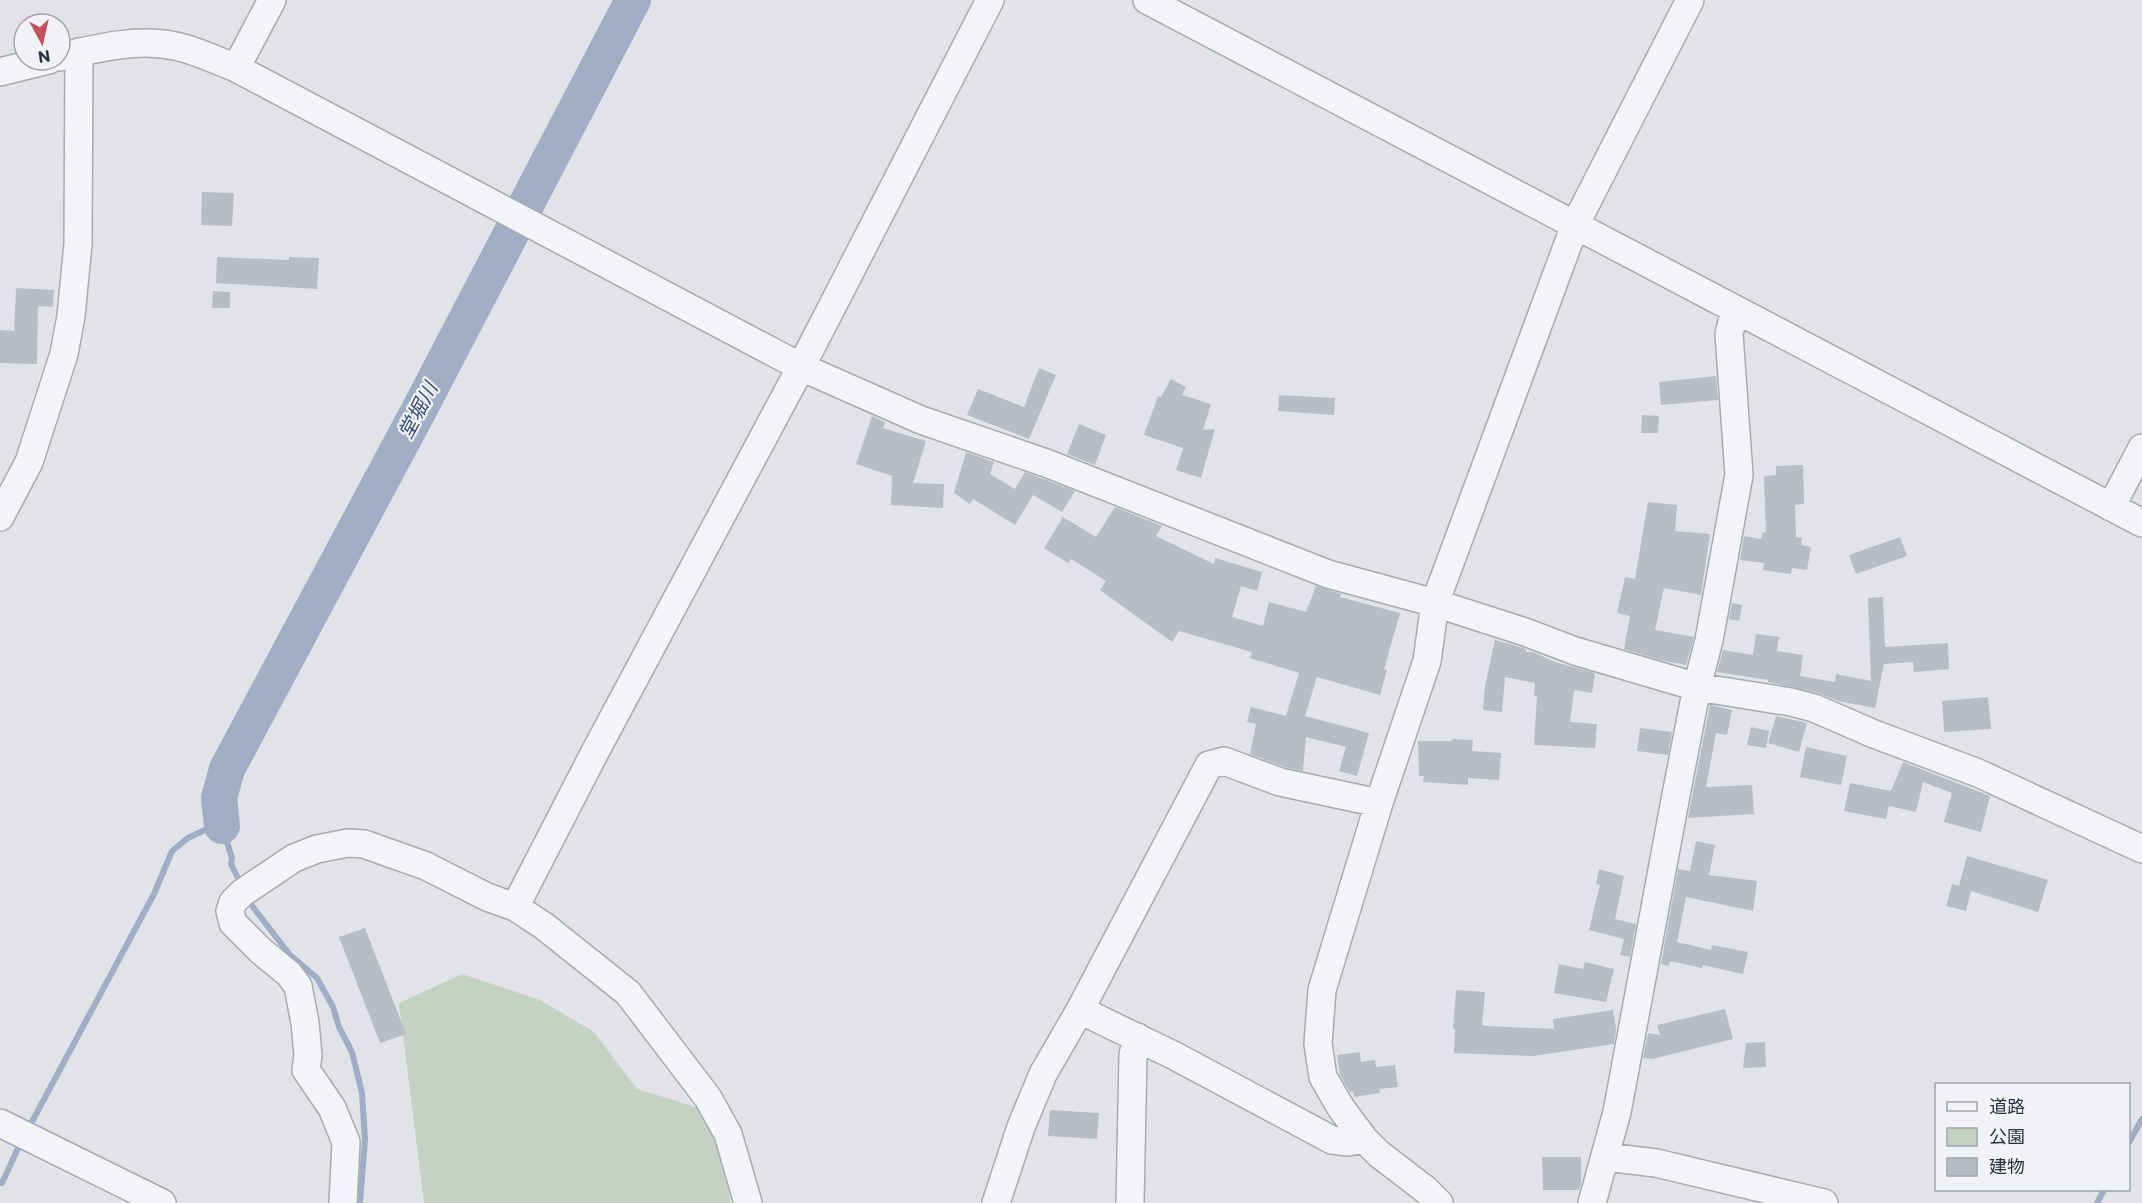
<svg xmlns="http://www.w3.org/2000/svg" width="2142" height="1203" viewBox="0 0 2142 1203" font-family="Commissioner,'Noto Sans JP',sans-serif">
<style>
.green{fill:#c5d2c3}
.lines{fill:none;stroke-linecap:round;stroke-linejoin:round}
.stream{stroke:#9faec5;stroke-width:6}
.river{stroke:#9faec5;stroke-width:36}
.building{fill:#b9bcc5}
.minor-casing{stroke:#a7aab2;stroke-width:30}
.minor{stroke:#f3f4f7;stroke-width:27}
.labels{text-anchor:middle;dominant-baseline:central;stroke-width:4.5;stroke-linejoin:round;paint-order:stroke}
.water-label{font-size:20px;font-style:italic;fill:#384c6f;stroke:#f0f2f6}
</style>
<rect width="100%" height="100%" fill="#e1e3e8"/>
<path class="green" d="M 462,974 L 540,1000 L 594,1032 L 637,1089 L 719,1114 L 730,1203 L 424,1203 L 399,1003 Z"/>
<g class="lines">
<path class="stream" d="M 248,898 L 253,907 L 290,955 L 317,978 L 333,1007 L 339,1027 L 352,1052 L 362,1093 L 365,1140 L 360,1203
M 27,1131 L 154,894 L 172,851 L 188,838 L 205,830 L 222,826 L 232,858 L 231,864 L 242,886
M 2128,1144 L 2142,1119
M 0,1182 L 2,1183 L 21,1142
M 2097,1203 L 2104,1190"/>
<path class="river" d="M 222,826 L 219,798 L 227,769 L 419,410 L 633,0"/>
</g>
<path class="building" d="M 202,192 L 234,193 L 232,226 L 201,225 Z
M 217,257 L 289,260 L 289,257 L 319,258 L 317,289 L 216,283 Z
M 16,288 L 54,290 L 53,307 L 38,306 L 37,364 L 0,363 L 0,330 L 14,331 Z
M 213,291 L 230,292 L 230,308 L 212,308 Z
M 1039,368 L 1056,375 L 1029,439 L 967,415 L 978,389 L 1024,407 Z
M 1716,376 L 1718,400 L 1661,405 L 1659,382 Z
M 1171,379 L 1186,387 L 1182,395 L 1211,404 L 1203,430 L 1215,429 L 1201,478 L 1176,470 L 1183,448 L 1144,435 L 1158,396 L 1161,397 Z
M 1279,395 L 1335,398 L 1334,415 L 1278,411 Z
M 1642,415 L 1659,416 L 1658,433 L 1641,433 Z
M 872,416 L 885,422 L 883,428 L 926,441 L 913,483 L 944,484 L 943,508 L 891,505 L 892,476 L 856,464 Z
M 1079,424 L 1106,435 L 1095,465 L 1067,454 Z
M 966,452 L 994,462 L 990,474 L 1015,489 L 1025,472 L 1075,491 L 1062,512 L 1033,495 L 1015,525 L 973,499 L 970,504 L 954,493 Z
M 1803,465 L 1804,504 L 1795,505 L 1796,537 L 1802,538 L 1801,545 L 1811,547 L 1807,570 L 1792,568 L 1791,574 L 1763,570 L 1764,563 L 1740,560 L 1744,536 L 1761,539 L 1763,532 L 1766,533 L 1764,476 L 1776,475 L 1776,466 Z
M 1648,502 L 1677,505 L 1675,531 L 1710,534 L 1701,595 L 1664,588 L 1655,630 L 1694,637 L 1686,665 L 1660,660 L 1624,649 L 1630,616 L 1617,613 L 1625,577 L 1635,579 Z
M 1115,507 L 1162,526 L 1156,536 L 1214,564 L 1215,558 L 1262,572 L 1257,591 L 1241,586 L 1232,617 L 1263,626 L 1269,602 L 1306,612 L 1316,586 L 1341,594 L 1340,597 L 1400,613 L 1384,669 L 1387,670 L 1380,695 L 1317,677 L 1305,716 L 1369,733 L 1357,776 L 1339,771 L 1346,747 L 1306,737 L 1303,771 L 1284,767 L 1250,754 L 1256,724 L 1247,722 L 1251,707 L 1286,716 L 1299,673 L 1250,658 L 1252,652 L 1179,631 L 1172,642 L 1100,590 L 1106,581 L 1071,559 L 1068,563 L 1044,548 L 1063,517 L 1096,537 Z
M 1900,537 L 1907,556 L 1856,574 L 1849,555 Z
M 1883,597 L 1885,647 L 1948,643 L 1949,669 L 1914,672 L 1913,662 L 1884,664 L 1875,708 L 1838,701 L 1818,693 L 1768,682 L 1768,680 L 1717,672 L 1723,650 L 1753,655 L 1756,634 L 1779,637 L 1777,651 L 1803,655 L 1800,676 L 1835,682 L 1836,674 L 1871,681 L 1868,598 Z
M 1732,603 L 1742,605 L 1739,621 L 1729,619 Z
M 1495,640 L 1520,647 L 1526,649 L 1526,652 L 1533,652 L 1555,662 L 1595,673 L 1592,693 L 1574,690 L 1570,722 L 1597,724 L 1595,748 L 1534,745 L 1537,696 L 1534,696 L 1535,683 L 1505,677 L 1502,712 L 1483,710 L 1485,686 Z
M 1988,697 L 1991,729 L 1944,732 L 1942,701 Z
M 1710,705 L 1732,710 L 1727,735 L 1716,733 L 1706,787 L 1752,785 L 1754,814 L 1688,818 Z
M 1776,716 L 1807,723 L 1799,752 L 1768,743 Z
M 1751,727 L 1769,731 L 1766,748 L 1747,745 Z
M 1640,728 L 1672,732 L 1668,755 L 1637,751 Z
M 1453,739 L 1473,740 L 1472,751 L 1501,753 L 1499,780 L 1468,778 L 1468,785 L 1423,782 L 1424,776 L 1419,776 L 1418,741 L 1452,741 Z
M 1806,747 L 1847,756 L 1841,785 L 1800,777 Z
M 1903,762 L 1990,796 L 1981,832 L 1944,822 L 1952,793 L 1923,782 L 1916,812 L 1889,806 L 1886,819 L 1844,811 L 1850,783 L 1891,791 Z
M 1696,841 L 1715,845 L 1709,875 L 1757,881 L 1753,911 L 1686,897 L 1677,942 L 1711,950 L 1712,945 L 1748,952 L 1743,974 L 1703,965 L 1702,968 L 1670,961 L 1669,966 L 1661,964 L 1678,869 L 1690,871 Z
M 1967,856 L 2048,880 L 2038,912 L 1971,891 L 1966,911 L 1946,906 L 1952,884 L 1959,886 Z
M 1599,869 L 1624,876 L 1615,919 L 1636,924 L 1630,957 L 1620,955 L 1624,939 L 1589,930 L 1600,885 L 1596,884 Z
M 365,928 L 406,1034 L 380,1043 L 339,937 Z
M 1585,962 L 1614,969 L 1606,1002 L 1554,993 L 1559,964 L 1583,969 Z
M 1456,990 L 1485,992 L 1482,1025 L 1487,1026 L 1554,1029 L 1553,1019 L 1613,1010 L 1616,1029 L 1614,1044 L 1533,1056 L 1454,1053 L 1455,1030 L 1453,1029 Z
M 1725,1009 L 1733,1039 L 1652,1059 L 1643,1058 L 1648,1033 L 1660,1035 L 1657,1025 Z
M 1765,1042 L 1766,1067 L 1743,1068 L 1746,1043 Z
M 1360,1052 L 1361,1062 L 1375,1060 L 1376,1067 L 1395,1065 L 1398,1087 L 1379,1089 L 1380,1093 L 1354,1097 L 1353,1091 L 1350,1092 L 1340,1075 L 1337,1055 Z
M 1050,1110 L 1099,1113 L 1097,1139 L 1048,1136 Z
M 1542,1157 L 1581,1157 L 1581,1183 L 1579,1190 L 1543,1190 Z"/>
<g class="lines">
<defs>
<path id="minor" d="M 1147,0 L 2142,523
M 60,57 C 97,48 137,38 175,46 C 195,50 216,60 236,68 L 801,367 L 921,420 L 1046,463 L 1328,574 L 1435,603 L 1525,632 L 1575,651 L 1697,687 L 1791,702 L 1814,708 L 1874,734 L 1978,773 L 2142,849
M 236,68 L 272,0
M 0,72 L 49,60
M 2111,507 L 2142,448
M 0,517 L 29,462 L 64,354 L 71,316 L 78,244 L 79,52
M 515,907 L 595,752 L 801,367 L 990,0
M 1080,1010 L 1175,1056 L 1332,1140 L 1348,1142 L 1364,1139
M 0,1123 L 162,1203
M 1606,1157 L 1656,1163 L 1824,1203
M 343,1203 L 346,1142 L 332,1108 L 306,1070 L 308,1055 L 305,1023 L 298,986 L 289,974 L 261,951 L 233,923 L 230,911 L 233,902 L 242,893 L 294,858 L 317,849 L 348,843 L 364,844 L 426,866 L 487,897 L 515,907 L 544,926 L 628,993 L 708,1098 L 728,1134 L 748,1203
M 996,1203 L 1021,1127 L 1043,1074 L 1080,1010 L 1209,765 L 1224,761 L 1280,782 L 1379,803
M 1130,1203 L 1133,1055 L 1137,1037
M 1439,1203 L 1426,1190 L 1379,1154 L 1364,1139 L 1341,1108 L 1323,1077 L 1318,1044 L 1322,990 L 1379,803 L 1427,661 L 1435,603 L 1575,225 L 1690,0
M 1592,1203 L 1617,1112 L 1676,795 L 1697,687 L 1709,640 L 1739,475 L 1729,334 L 1735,310"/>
</defs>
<use href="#minor" class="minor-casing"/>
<use href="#minor" class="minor"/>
</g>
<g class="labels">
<g class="water-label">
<text transform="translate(417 410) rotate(-62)">堂堀川</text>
</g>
</g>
<rect x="1935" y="1083" width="195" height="108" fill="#f0f2f6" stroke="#a1a4ad" stroke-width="1.5"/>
<rect x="1947" y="1102" width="30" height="9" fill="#f3f4f7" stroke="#a1a4ad" stroke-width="1.5"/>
<text x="1989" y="1113" font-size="18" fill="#2b303f">道路</text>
<rect x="1947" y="1128" width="30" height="18" fill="#c5d2c3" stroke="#a1a4ad" stroke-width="1.5"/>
<text x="1989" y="1143" font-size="18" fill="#2b303f">公園</text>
<rect x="1947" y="1158" width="30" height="18" fill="#b9bcc5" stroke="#a1a4ad" stroke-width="1.5"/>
<text x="1989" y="1173" font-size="18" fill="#2b303f">建物</text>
<g transform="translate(42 42) rotate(172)"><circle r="28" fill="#f0f2f6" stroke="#a1a4ad" stroke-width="1.5"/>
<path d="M0-4.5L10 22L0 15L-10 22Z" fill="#c25158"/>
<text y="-9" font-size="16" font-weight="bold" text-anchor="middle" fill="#2b303f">N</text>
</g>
</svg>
